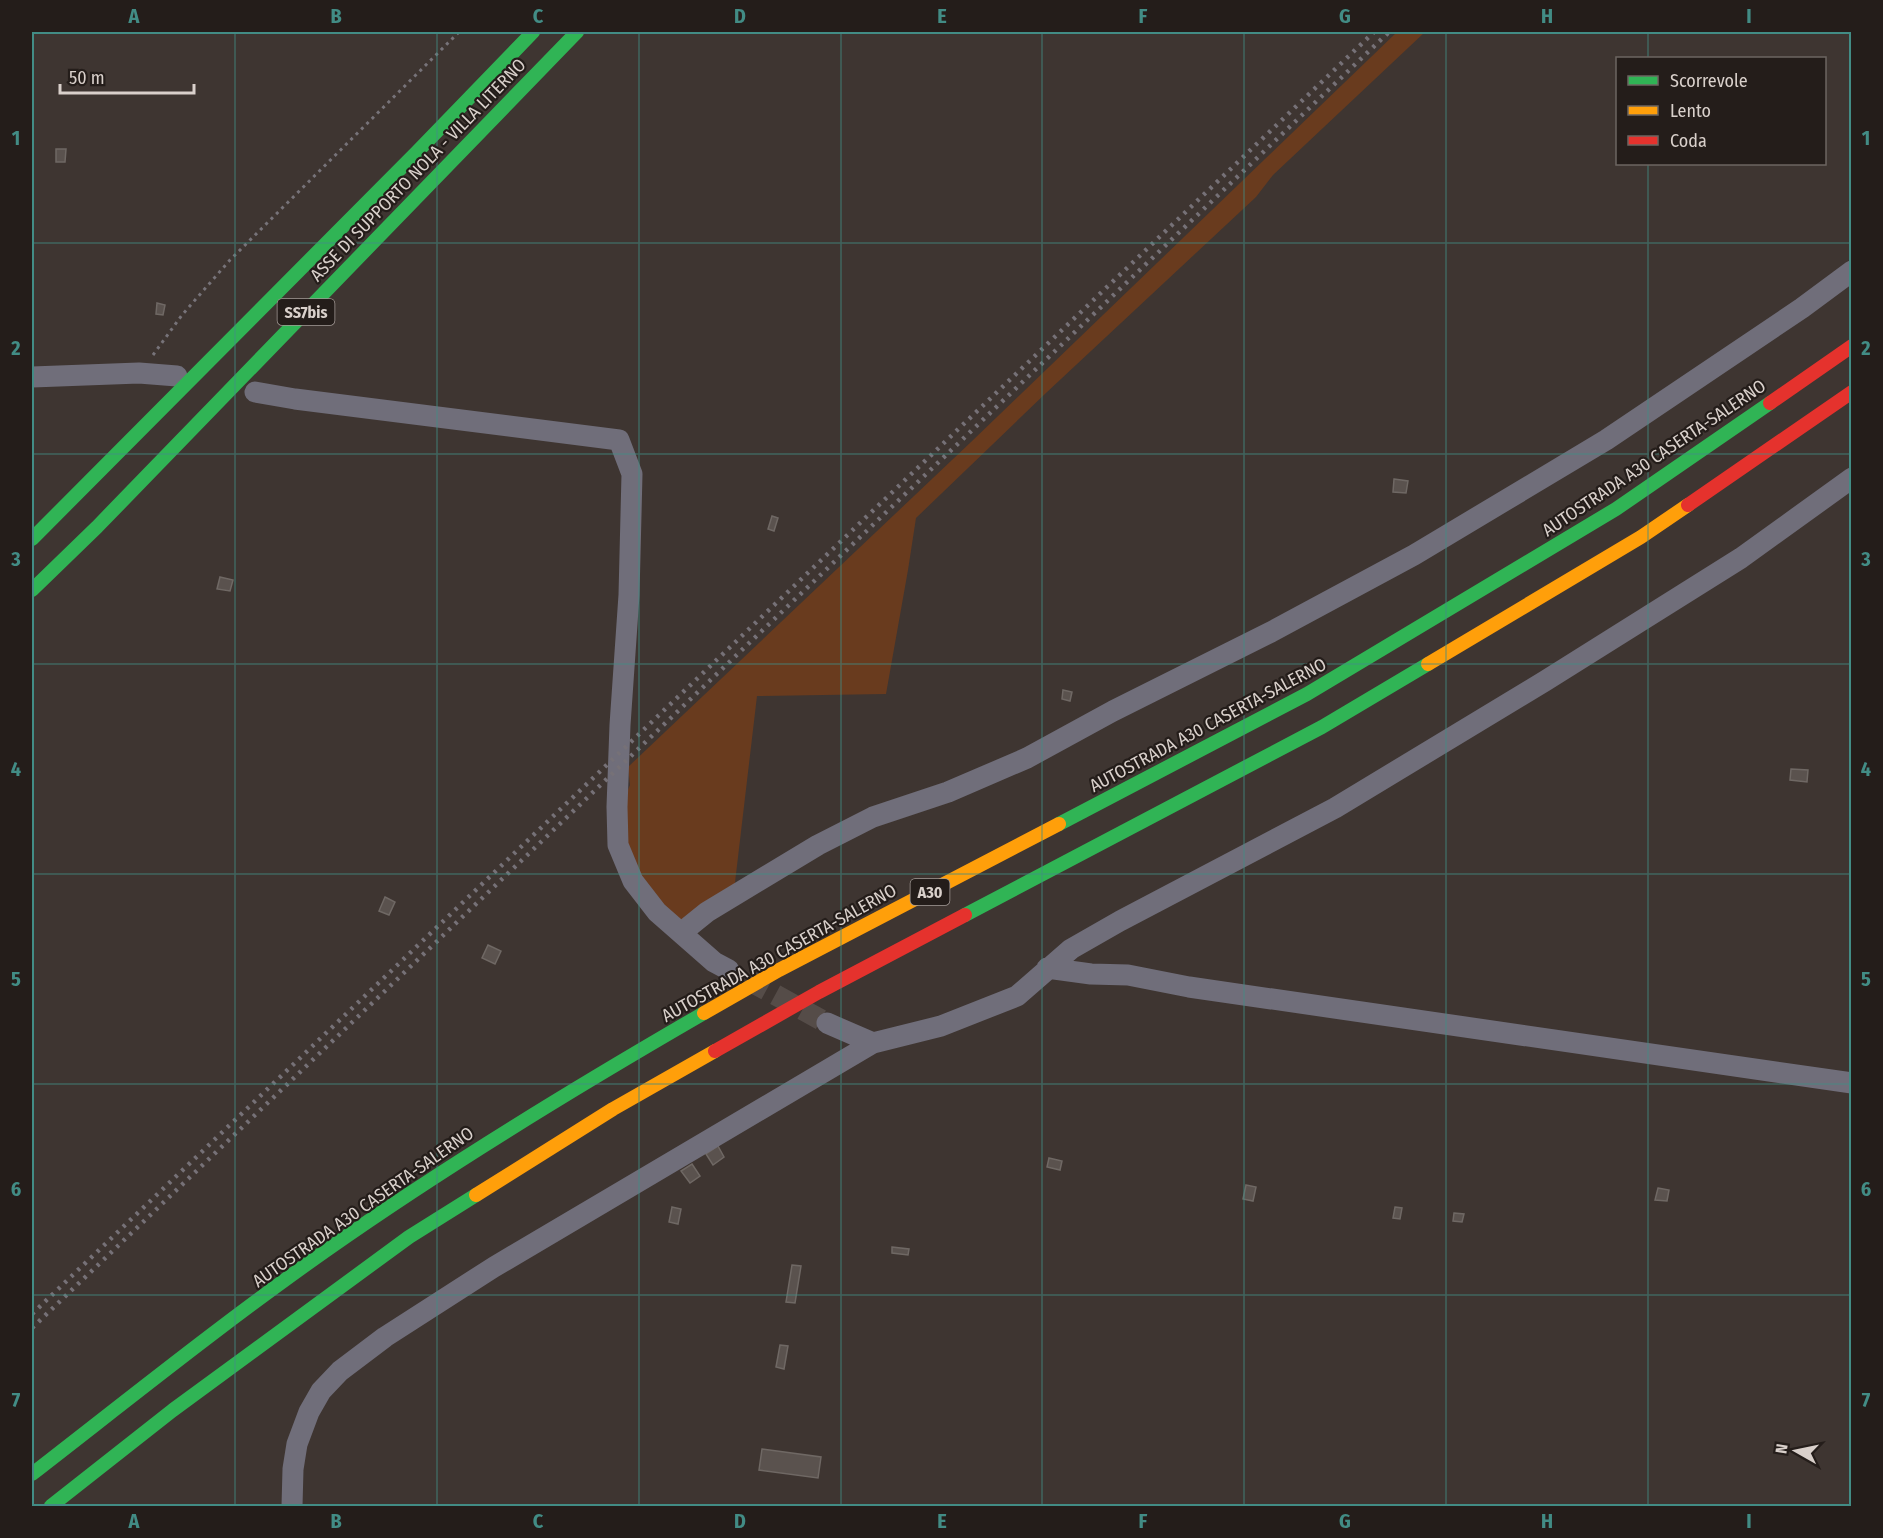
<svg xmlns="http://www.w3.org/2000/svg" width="1883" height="1538" viewBox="0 0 1883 1538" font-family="'Fira Sans Condensed',sans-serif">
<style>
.green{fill:#693b1e}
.building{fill:#5a524e;stroke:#6f6864;stroke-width:1.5}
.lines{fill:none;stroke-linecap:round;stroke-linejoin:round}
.street-tunnel{stroke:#554c48;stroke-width:21;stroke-dasharray:21 10;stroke-linecap:butt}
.path{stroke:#777379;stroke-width:3;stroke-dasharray:3 4.5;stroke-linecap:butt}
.street{stroke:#706e7a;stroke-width:21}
.fast{stroke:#30b455;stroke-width:14}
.slow{stroke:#ff9f0a;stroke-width:14}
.jam{stroke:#e5322d;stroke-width:14}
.rail{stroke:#767177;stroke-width:4.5;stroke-dasharray:3 6;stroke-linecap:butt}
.grid{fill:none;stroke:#428c85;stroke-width:1.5;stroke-opacity:0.55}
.labels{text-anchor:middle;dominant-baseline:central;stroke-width:4.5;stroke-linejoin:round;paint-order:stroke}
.shield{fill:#241d1a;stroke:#a39a96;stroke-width:1.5}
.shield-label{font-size:16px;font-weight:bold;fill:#d9d0cb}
.street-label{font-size:18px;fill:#d9d0cb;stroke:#241d1a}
.neatline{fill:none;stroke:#428c85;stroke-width:2}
.grid-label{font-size:20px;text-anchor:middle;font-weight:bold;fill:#428c85}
</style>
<rect width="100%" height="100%" fill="#3e3531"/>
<path class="green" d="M 1397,32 L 1425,32 L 1273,175 L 1256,197 L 1046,393 L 916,518 L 908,570 L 886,694 L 757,696 L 734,891 L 682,921 L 663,909 L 636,874 L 622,844 L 624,799 L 630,785 L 628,767 L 971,442 Z"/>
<path class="building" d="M 56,149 L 66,149 L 65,162 L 56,162 Z
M 157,303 L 165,305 L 163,315 L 156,314 Z
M 1394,479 L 1408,481 L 1406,493 L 1393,492 Z
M 772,516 L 778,518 L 774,531 L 768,529 Z
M 220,577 L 233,580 L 230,591 L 217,589 Z
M 1063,690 L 1072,692 L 1070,701 L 1062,699 Z
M 1791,769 L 1808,770 L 1807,782 L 1790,780 Z
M 385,897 L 395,902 L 389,915 L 379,911 Z
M 488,945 L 501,951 L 495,964 L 482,958 Z
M 718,1146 L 724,1157 L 713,1165 L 706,1154 Z
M 1049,1158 L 1062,1161 L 1060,1170 L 1047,1167 Z
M 692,1164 L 700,1176 L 690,1183 L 681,1171 Z
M 1246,1185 L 1256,1187 L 1253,1201 L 1243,1199 Z
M 1658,1188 L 1669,1190 L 1667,1201 L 1655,1200 Z
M 672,1207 L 681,1209 L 678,1224 L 669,1222 Z
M 1395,1207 L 1402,1208 L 1400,1219 L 1393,1218 Z
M 1454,1213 L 1464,1214 L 1462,1222 L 1453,1221 Z
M 892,1247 L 909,1249 L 908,1255 L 892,1253 Z
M 792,1265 L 801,1266 L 795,1303 L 786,1302 Z
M 780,1345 L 788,1346 L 784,1369 L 776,1367 Z
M 762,1449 L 821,1457 L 818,1478 L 759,1470 Z"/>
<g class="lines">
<path class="street-tunnel" d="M 748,980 L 827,1023"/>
<path class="path" d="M 153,355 L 182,315 L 230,260 L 459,32"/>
<path class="street" d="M 32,377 L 139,373 L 177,376
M 255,392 L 295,399 L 619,440 L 632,474 L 629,595 L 620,725 L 617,807 L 618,845 L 633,881 L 657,912 L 714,962 L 729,970
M 681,933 L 707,912 L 818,845 L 873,817 L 948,792 L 1027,758 L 1113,711 L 1271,632 L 1414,555 L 1606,440 L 1802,308 L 1852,271
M 1047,968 L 1091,974 L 1128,975 L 1189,987 L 1852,1083
M 827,1023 L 873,1043
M 292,1506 L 293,1469 L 297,1444 L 309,1412 L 321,1391 L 340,1371 L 385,1337 L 494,1267 L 873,1043 L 941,1026 L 1017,996 L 1071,949 L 1120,921 L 1335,808 L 1545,681 L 1741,558 L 1852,478"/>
<path class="fast" d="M 32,539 L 417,152 L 533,32
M 32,590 L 97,527 L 577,32
M 1059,824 L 1307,694 L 1616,509 L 1770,403
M 965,915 L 1322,727 L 1428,664
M 32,1474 C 130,1398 227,1320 328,1249 C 449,1164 576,1087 704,1013
M 51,1506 L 173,1410 L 409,1237 L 476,1195"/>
<path class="slow" d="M 1428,664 L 1641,537 L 1688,505
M 704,1013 L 779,970 L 1059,824
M 476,1195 L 613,1109 L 715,1051"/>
<path class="jam" d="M 1770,403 L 1852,346
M 1688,505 L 1852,392
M 715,1051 L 819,992 L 965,915"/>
<path class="rail" d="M 32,1314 L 1374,32
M 32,1328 L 1389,32"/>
</g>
<path class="grid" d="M 235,32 L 235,1506M 437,32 L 437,1506M 639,32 L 639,1506M 841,32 L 841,1506M 1042,32 L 1042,1506M 1244,32 L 1244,1506M 1446,32 L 1446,1506M 1648,32 L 1648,58M 1648,164 L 1648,1506M 32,243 L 1852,243M 32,454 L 1852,454M 32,664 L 1852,664M 32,874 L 1852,874M 32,1084 L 1852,1084M 32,1295 L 1852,1295"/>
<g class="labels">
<g class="shield">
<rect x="277.5" y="299" width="57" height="26" rx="4.5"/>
<rect x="910.5" y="879" width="39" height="26" rx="4.5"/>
</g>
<g class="shield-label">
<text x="306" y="312">SS7bis</text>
<text x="930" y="892">A30</text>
</g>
<g class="street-label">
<text transform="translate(418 170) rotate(-46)">ASSE DI SUPPORTO NOLA - VILLA LITERNO</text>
<text transform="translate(1654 458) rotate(-34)">AUTOSTRADA A30 CASERTA-SALERNO</text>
<text transform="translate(1208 725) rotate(-28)">AUTOSTRADA A30 CASERTA-SALERNO</text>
<text transform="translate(779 953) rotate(-29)">AUTOSTRADA A30 CASERTA-SALERNO</text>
<text transform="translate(363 1207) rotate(-35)">AUTOSTRADA A30 CASERTA-SALERNO</text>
</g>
</g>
<rect width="1883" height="1538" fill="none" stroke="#241d1a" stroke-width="66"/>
<rect x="1616" y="57" width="210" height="108" fill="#241d1a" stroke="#6c6561" stroke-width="1.5"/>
<rect x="1628" y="76" width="30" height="9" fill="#30b455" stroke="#6c6561" stroke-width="1.5"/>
<text x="1670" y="87" font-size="18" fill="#d9d0cb">Scorrevole</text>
<rect x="1628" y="106" width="30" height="9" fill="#ff9f0a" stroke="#6c6561" stroke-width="1.5"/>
<text x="1670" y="117" font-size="18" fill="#d9d0cb">Lento</text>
<rect x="1628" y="136" width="30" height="9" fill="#e5322d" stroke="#6c6561" stroke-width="1.5"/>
<text x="1670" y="147" font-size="18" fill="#d9d0cb">Coda</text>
<g transform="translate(1796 1451) rotate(279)" stroke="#241d1a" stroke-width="4.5" paint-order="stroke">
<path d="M0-4.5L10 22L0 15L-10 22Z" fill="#d9d0cb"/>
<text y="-9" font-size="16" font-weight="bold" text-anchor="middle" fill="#d9d0cb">N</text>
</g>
<path d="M60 84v9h134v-9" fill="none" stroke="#d9d0cb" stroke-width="3"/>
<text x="69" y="84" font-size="18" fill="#d9d0cb" stroke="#241d1a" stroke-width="4.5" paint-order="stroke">50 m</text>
<rect x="33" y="33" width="1817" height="1472" class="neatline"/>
<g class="grid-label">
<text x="134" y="23">A</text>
<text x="336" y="23">B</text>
<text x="538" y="23">C</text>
<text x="740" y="23">D</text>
<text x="942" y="23">E</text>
<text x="1143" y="23">F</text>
<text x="1345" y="23">G</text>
<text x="1547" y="23">H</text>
<text x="1749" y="23">I</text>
<text x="16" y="145">1</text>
<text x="1866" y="145">1</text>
<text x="16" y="355">2</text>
<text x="1866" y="355">2</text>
<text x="16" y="566">3</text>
<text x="1866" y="566">3</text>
<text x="16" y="776">4</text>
<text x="1866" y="776">4</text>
<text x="16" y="986">5</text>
<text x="1866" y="986">5</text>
<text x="16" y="1196">6</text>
<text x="1866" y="1196">6</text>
<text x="16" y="1407">7</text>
<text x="1866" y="1407">7</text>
<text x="134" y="1528">A</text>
<text x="336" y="1528">B</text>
<text x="538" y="1528">C</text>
<text x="740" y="1528">D</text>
<text x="942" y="1528">E</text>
<text x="1143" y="1528">F</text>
<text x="1345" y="1528">G</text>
<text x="1547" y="1528">H</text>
<text x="1749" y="1528">I</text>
</g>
</svg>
